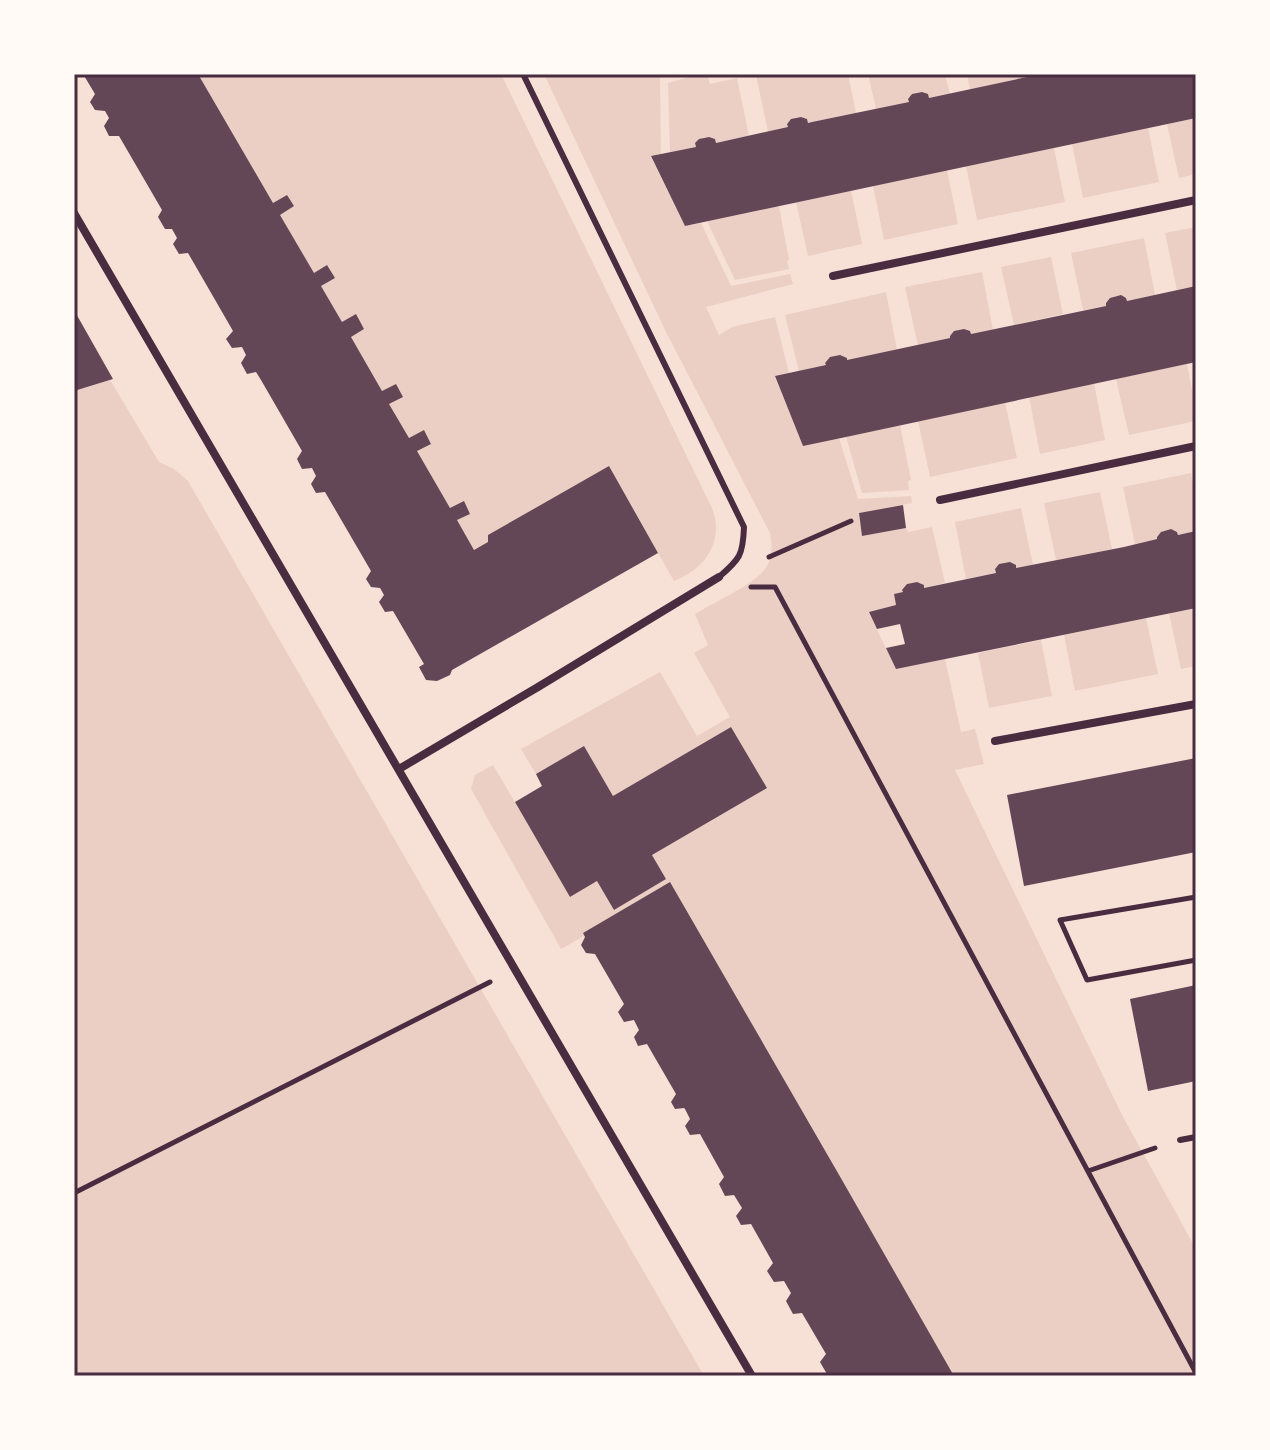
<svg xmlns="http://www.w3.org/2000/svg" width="1270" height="1450" viewBox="0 0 1270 1450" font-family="'Times New Roman',serif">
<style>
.green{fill:#ebcfc5}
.building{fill:#644757}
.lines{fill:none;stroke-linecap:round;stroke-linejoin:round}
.path{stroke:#4a2c40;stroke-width:5}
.service{stroke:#4a2c40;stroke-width:6}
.minor{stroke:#4a2c40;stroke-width:8}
.neatline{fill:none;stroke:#4a2c40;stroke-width:3}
</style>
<rect width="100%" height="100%" fill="#f7e1d7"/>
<path class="green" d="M 198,74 L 501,74 L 712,508 C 714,514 716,521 716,527 C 716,554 697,572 674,581 L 609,466 L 488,535 L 488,542 L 474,550 L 457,520 L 470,514 L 450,508 L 417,451 L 424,430 L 409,438 L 389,404 L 403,397 L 382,391 L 351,337 L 364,329 L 342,322 L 321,286 L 334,278 L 328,266 L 314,273 L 280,215 L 293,206 L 287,195 L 273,203 Z
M 544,74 L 673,74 L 660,78 L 661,154 L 651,157 L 685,226 L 701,223 L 731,286 L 790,274 L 793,284 L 706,307 L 719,335 L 732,327 L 775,317 L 789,373 L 775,377 L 803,445 L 839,438 L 858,499 L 911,496 L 912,503 L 859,513 L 862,536 L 906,528 L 908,532 L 932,527 L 945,583 L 924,588 L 924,585 L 917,582 L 907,584 L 903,592 L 894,594 L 896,605 L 869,613 L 896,669 L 945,659 L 961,732 L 975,729 L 984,764 L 955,770 L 1122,1115 L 1196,1249 L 1196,1376 L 954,1376 L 670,883 L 583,933 L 584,936 L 561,949 L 471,789 L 475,775 L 493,765 L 571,897 L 597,881 L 666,879 L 652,855 L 767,788 L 731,727 L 613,796 L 584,746 L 536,774 L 521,749 L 660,672 L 697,736 L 730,717 L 694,653 L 708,645 L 695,614 C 713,603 753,585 765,569 C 773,559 772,545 770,533 L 665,330 Z
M 699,74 L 707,74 L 710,84 L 737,78 L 749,136 L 716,143 L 715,139 C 707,136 701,137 695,143 L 696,147 L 670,152 L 668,83 Z
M 760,74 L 848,74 L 856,113 L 808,123 L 807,119 C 799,116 793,117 787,123 L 788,127 L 768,132 L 756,75 Z
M 868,74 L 945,74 L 950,94 L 929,98 L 928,94 C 920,91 914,92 908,99 L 909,102 L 876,109 Z
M 967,74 L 1026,74 L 1027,77 L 970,90 Z
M 1196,118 L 1196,174 L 1179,178 L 1167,124 Z
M 1148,128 L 1159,182 L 1083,198 L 1072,144 Z
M 1054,148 L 1065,202 L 977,220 L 966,166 Z
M 947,170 L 958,224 L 884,240 L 873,186 Z
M 851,190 L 862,244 L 808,256 L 796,202 Z
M 779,206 L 789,260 L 787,261 L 789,269 L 735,280 L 707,221 Z
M 1196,227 L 1196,286 L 1177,290 L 1165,233 Z
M 1144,238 L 1155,295 L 1127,301 L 1126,298 C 1118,294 1112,296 1106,303 L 1106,306 L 1083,310 L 1071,253 Z
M 1051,257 L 1063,314 L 1014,325 L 1001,267 Z
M 982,272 L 993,330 L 971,334 L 970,331 C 962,328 956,329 950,336 L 950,338 L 918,346 L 905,287 Z
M 886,292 L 897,350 L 847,360 L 847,358 C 838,354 832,355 825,362 L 826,365 L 799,371 L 785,315 Z
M 1187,364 L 1196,410 L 1196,421 L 1129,435 L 1116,379 Z
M 110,380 L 159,462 L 174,469 L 188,481 L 704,1376 L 74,1376 L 74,391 Z
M 1094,383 L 1105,440 L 1040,454 L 1029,397 Z
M 1005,402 L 1017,458 L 930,477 L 918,421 Z
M 900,425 L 911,480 L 908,481 L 909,490 L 862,493 L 846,437 Z
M 1191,473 L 1196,499 L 1196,531 L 1178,535 L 1177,532 C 1169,528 1163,530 1157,536 L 1157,539 L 1135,544 L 1123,487 Z
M 1100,492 L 1112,549 L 1056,560 L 1044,503 Z
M 1021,508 L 1033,565 L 1016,568 L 999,564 L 995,569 L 996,573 L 966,579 L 955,522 Z
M 1196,608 L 1196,666 L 1181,669 L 1169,613 Z
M 1146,618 L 1158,674 L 1075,691 L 1064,635 Z
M 1041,640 L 1052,696 L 989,708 L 978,653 Z"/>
<path class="building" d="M 83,74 L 198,74 L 273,203 L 287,195 L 294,206 L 280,215 L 314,273 L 327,265 L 335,278 L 321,286 L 342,322 L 356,314 L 364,329 L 351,337 L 382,391 L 396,384 L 403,397 L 389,404 L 409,438 L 424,430 L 431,444 L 417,451 L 450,508 L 464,501 L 470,514 L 457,520 L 474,550 L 488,542 L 488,535 L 609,466 L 658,553 L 452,670 L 450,675 L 437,681 L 426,680 L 419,667 L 424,664 L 393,611 L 385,612 L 379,602 L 384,595 L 380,588 L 371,587 L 366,579 L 371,571 L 325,492 L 316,493 L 311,484 L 316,476 L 312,468 L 302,469 L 297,459 L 302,451 L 261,380 L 256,372 L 247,374 L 241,363 L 246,355 L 242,347 L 232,348 L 226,339 L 233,331 L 214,298 L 188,253 L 179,254 L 173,244 L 177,238 L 172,229 L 165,229 L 158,217 L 162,210 L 119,136 L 109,136 L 104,126 L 109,118 L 105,111 L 95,110 L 90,102 L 95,94 Z
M 1041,74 L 1196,74 L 1196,118 L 685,226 L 651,156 L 696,147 L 695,143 L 699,139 L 709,137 L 715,139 L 716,143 L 788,127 L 787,124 L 791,119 L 801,117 L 807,119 L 808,123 L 812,122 L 909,102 L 908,99 L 912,94 L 922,92 L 928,94 L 929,98 Z
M 1196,286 L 1196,362 L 846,437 L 803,446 L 775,376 L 826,365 L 825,363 L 830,357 L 840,355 L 847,358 L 847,360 L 950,338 L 950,336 L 954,331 L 964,329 L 970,331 L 971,334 L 1106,306 L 1106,303 L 1110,298 L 1121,295 L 1126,298 L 1127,301 Z
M 74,310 L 113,379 L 74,391 Z
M 903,505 L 906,528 L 862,536 L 859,513 Z
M 1171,529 L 1177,532 L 1178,535 L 1196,531 L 1196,608 L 896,669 L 886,648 L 905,644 L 900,624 L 877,629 L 869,612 L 896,605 L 894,594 L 903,592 L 902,590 L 907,584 L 917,582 L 924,585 L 924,588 L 996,573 L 995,569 L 999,564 L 1010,562 L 1016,565 L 1016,568 L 1124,547 L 1157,539 L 1157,537 L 1161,532 Z
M 731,727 L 767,788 L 652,855 L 666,879 L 614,910 L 597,881 L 570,897 L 515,802 L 542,786 L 536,774 L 584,746 L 613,796 Z
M 1196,758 L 1196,852 L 1024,886 L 1007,795 Z
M 670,882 L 842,1180 L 954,1376 L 839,1376 L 837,1373 L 827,1374 L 820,1362 L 826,1354 L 802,1313 L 793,1314 L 786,1301 L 791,1293 L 788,1288 L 784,1281 L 774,1282 L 767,1271 L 773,1263 L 751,1224 L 741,1225 L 736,1216 L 742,1208 L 734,1195 L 725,1196 L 719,1184 L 724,1177 L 700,1134 L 690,1135 L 685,1126 L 690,1119 L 685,1109 L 684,1108 L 675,1109 L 671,1102 L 676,1094 L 647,1044 L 638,1046 L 634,1037 L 639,1030 L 634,1020 L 624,1022 L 618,1012 L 624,1004 L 595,954 L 586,953 L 581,945 L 585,937 L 583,933 Z
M 1196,985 L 1196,1081 L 1148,1091 L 1130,999 Z"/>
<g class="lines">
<path class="path" d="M 769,557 L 851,521
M 751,587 L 775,587 L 1196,1373
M 1196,897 L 1060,920 L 1087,980 L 1196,960
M 1088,1171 L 1155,1148
M 74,1193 L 490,982"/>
<path class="service" d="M 523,74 L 744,527 C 743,555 740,559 719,577
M 1180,1140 L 1196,1137"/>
<path class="minor" d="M 74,213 L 752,1376
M 833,276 L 1196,200
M 940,500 L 1196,446
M 995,741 L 1196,704
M 399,769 L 538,687 L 719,577"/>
</g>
<rect width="1270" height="1450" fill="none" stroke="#fffaf5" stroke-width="152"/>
<rect x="76" y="76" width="1118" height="1298" class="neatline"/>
</svg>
